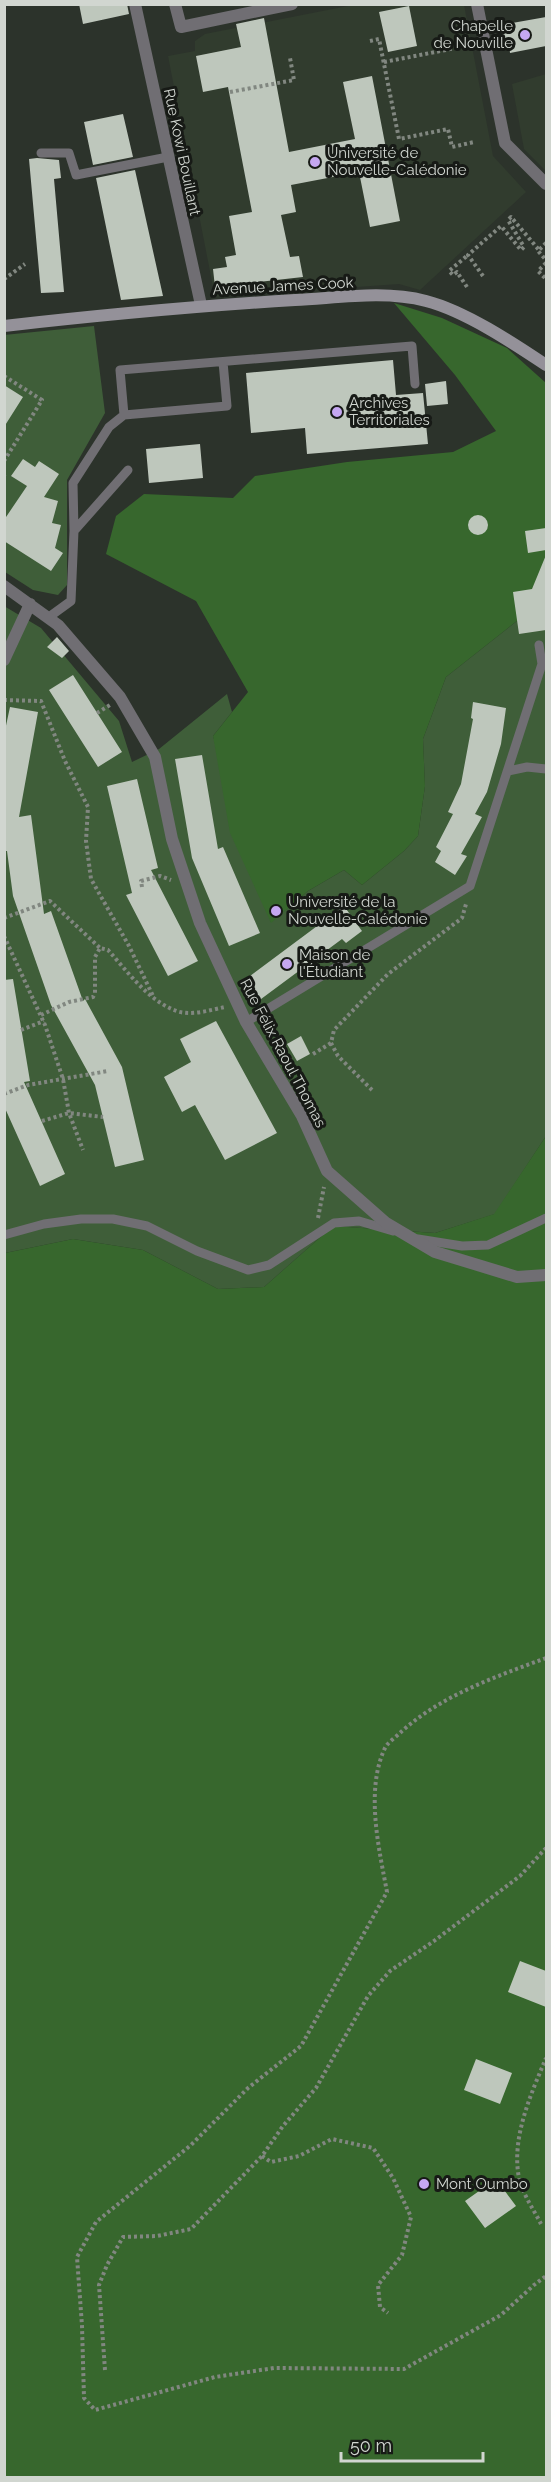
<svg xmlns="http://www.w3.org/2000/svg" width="551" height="2482" viewBox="0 0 551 2482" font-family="Raleway,sans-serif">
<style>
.built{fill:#313c2e}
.green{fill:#3f5e39}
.forest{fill:#37672d}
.building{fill:#bec7bc}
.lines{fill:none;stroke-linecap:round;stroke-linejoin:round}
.path{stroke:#818780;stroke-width:4;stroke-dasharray:3 3;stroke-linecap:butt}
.lane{stroke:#706e73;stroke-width:9}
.street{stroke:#706e73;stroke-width:12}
.secondary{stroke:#949199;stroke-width:12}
.poi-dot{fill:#c5a7f1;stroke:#171a16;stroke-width:2}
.labels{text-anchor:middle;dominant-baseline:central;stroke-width:6;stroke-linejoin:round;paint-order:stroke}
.poi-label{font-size:15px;fill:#d1d6d0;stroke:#171a16;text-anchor:start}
.street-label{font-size:15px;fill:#d1d6d0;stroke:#171a16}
</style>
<rect width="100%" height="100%" fill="#2c332b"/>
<path class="built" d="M 353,5 L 464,5 L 493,156 L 526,192 L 420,290 L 399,284 L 215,297 L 168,56 L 195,51 L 195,41 L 205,34 Z
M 546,74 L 546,171 L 524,149 L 512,84 Z"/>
<path class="green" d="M 94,326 L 105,413 L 67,480 L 67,585 L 58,595 L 33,590 L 5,572 L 4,335 Z
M 546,605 L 546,1136 L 495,1214 L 435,1233 L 333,1226 L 264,1287 L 218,1289 L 143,1250 L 73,1239 L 5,1253 L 4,606 L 41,628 L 119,721 L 132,762 L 159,749 L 227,694 L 232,712 L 213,736 L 271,922 L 308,891 L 344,870 L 362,885 L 404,851 L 418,836 L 425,786 L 423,739 L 446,677 L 522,617 Z"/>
<path class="forest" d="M 394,303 L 442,318 L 507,348 L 546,383 L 546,605 L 522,617 L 446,677 L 423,739 L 425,786 L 418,836 L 404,851 L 362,885 L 344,870 L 308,891 L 271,923 L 230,833 L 213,736 L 248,692 L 196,601 L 106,554 L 116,516 L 144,494 L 233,498 L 255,476 L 347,462 L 453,452 L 496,431 L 455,375 Z
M 546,1136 L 546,2477 L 5,2478 L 5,1253 L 73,1239 L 143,1250 L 218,1289 L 264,1287 L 333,1226 L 435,1233 L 494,1214 Z"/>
<path class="building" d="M 79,4 L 127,4 L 129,14 L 83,24 Z
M 409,6 L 417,46 L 388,52 L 379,12 Z
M 546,17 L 546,46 L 510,53 L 509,44 L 504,45 L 501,25 Z
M 264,18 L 289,152 L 355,139 L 343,82 L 372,76 L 400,221 L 370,227 L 359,172 L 291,185 L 296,212 L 281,215 L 290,257 L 299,256 L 303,277 L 215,287 L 213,269 L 227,267 L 225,257 L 236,255 L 229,216 L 252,212 L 228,87 L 203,92 L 196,56 L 241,47 L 236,24 Z
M 123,114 L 133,157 L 93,165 L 84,122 Z
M 37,158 L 59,160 L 61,178 L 54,179 L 64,292 L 41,293 L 29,159 Z
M 135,170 L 163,296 L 121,300 L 96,178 Z
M 393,360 L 396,395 L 423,393 L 428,444 L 307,454 L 305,428 L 251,433 L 246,373 Z
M 446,381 L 448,404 L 427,406 L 425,384 Z
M 4,385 L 23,397 L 4,427 Z
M 200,444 L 203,478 L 149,483 L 146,449 Z
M 23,459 L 35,467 L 39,461 L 59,474 L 44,497 L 58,501 L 52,523 L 61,525 L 55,548 L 63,553 L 51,571 L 4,541 L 4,520 L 27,486 L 11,476 Z
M468 525a10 10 0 1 1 20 0a10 10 0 1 1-20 0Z
M 546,528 L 546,550 L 528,553 L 525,531 Z
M 546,555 L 546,630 L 519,634 L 513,592 L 532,589 Z
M 57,637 L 69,651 L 62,658 L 47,647 Z
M 73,675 L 122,752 L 98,767 L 49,690 Z
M 473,702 L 506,708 L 501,744 L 487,792 L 475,814 L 482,817 L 461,854 L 467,856 L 455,875 L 435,862 L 441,851 L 436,847 L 453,814 L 448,812 L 461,784 L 473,719 L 471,718 Z
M 10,707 L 38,712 L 19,817 L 31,815 L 44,914 L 51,911 L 83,1001 L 85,999 L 122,1067 L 144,1160 L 115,1167 L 95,1085 L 51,1005 L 13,896 L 7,851 L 4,851 L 4,735 Z
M 202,755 L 218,849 L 223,847 L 260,933 L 229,946 L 192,858 L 175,759 Z
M 137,779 L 158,868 L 151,870 L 198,961 L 168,976 L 126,895 L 132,893 L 107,786 Z
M 344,906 L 362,931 L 346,943 L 342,939 L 257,1002 L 242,982 Z
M 13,979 L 30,1081 L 24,1082 L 65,1174 L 40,1186 L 4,1106 L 4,980 Z
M 216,1021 L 277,1133 L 225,1160 L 195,1105 L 182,1112 L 164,1077 L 191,1062 L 180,1039 Z
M 301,1036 L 310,1054 L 297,1061 L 287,1044 Z
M 520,1961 L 546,1971 L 546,2007 L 508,1992 Z
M 476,2059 L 512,2073 L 500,2104 L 464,2090 Z
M 496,2179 L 516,2206 L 485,2228 L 465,2201 Z"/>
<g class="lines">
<path class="path" d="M 370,41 L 379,39 L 399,139 L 448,129 L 452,147 L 474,142
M 384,62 L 456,48
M 230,92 L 294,80 L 290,58
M 546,243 L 538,251 L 546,260
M 546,263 L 538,271 L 546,279
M 483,276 L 468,255 L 501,226 L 521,250 L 524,247 L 508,220 L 511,217 L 539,250
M 4,279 L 25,264
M 467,287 L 457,272 L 453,275 L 449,271 L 468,255
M 4,376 L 42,400 L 4,461
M 4,476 L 5,477
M 4,700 L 41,701 L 65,761 L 88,807 L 86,841 L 91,879 L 129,946 L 153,996
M 97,713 L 110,705
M 142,887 L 141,881 L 160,876 L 171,880
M 4,918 L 50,901 L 100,948
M 4,936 L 45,1025 L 63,1079 L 69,1113 L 83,1150
M 41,1015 L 69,1002 L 93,997 L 95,993 L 95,957 L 100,948 L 108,950 C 127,971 147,999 174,1010 C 189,1017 210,1010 225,1007
M 21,1030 L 44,1021
M 313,1054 L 331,1043
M 372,1090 L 338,1056 L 331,1043 L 334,1030 L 388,974 L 462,918 L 466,904
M 4,1094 L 28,1085 L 108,1071
M 42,1121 L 69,1113 L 103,1117
M 318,1218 L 324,1187
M 546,1658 C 495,1677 442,1695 401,1732 C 396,1737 388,1742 385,1748 C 365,1790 379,1849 387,1892 L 301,2046 L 248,2088 L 191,2145 L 96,2222 L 77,2257 L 82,2326 L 84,2398 L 95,2410 L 215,2377 L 274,2368 L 404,2369 L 501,2315 L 534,2285 L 546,2276
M 262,2156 L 271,2162 L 299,2156 L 332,2139 L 373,2148 L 393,2178 L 411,2217 L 402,2255 L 378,2285 L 380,2307 L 388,2313
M 541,2224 C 534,2210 522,2193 519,2178 C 511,2138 531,2094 546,2058
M 105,2370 L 99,2285 L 107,2265 L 123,2237 L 157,2236 L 191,2229 L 262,2156 L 283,2126 L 316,2088 L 368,1996 L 390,1971 L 434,1941 L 520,1876 L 546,1848"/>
<path class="lane" d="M 41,153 L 69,153 L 76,175 L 168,157
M 124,415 L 120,370 L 412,346 L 415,384
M 74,531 L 128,470
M 49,617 L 71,601 L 74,531 L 73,483 L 109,427 L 124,415 L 227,406 L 223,362
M 508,771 L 527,767 L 546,769
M 246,1022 L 470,886 L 542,664 L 539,645
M 4,1235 L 44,1224 L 81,1219 L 113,1219 L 147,1226 L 197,1251 L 248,1270 L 269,1265 L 334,1223 L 359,1221 L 393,1231
M 418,1239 L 462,1246 L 488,1245 L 546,1218"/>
<path class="street" d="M 135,4 L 201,305
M 175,4 L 181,27 L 292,4
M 477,4 L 505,143 L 546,184
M 4,586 L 58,625 L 120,697 L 155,757 L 172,839 L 200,923 L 246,1022 L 302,1116 L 327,1171 L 386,1223 L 435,1252 L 517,1277 L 546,1275
M 4,660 L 30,604"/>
<path class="secondary" d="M 4,326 C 101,315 198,306 295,300 C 338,298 384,290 426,301 C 465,311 513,343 546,365"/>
</g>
<g class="poi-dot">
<circle cx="525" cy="35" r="6"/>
<circle cx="315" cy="162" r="6"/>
<circle cx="337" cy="412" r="6"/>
<circle cx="276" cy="911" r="6"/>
<circle cx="287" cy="964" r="6"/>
<circle cx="424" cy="2184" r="6"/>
</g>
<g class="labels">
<g class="poi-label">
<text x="513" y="26" text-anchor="end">Chapelle<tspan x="513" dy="17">de Nouville</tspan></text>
<text x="327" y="153">Université de<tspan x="327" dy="17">Nouvelle-Calédonie</tspan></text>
<text x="349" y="403">Archives<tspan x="349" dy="17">Territoriales</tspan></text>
<text x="288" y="902">Université de la<tspan x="288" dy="17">Nouvelle-Calédonie</tspan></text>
<text x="299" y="955">Maison de<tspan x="299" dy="17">l'Étudiant</tspan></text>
<text x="436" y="2184">Mont Oumbo</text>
</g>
<g class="street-label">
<text transform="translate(182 152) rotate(78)">Rue Kowi Bouillant</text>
<text transform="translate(283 286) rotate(-3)">Avenue James Cook</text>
<text transform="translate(283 1053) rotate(62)">Rue Félix Raoul Thomas</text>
</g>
</g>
<rect width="551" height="2482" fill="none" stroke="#d1d6d0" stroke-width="12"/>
<path d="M341 2452v9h142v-9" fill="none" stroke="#d1d6d0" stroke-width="3"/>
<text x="350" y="2452" font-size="18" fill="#d1d6d0" stroke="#171a16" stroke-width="4.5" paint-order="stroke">50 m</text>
</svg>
